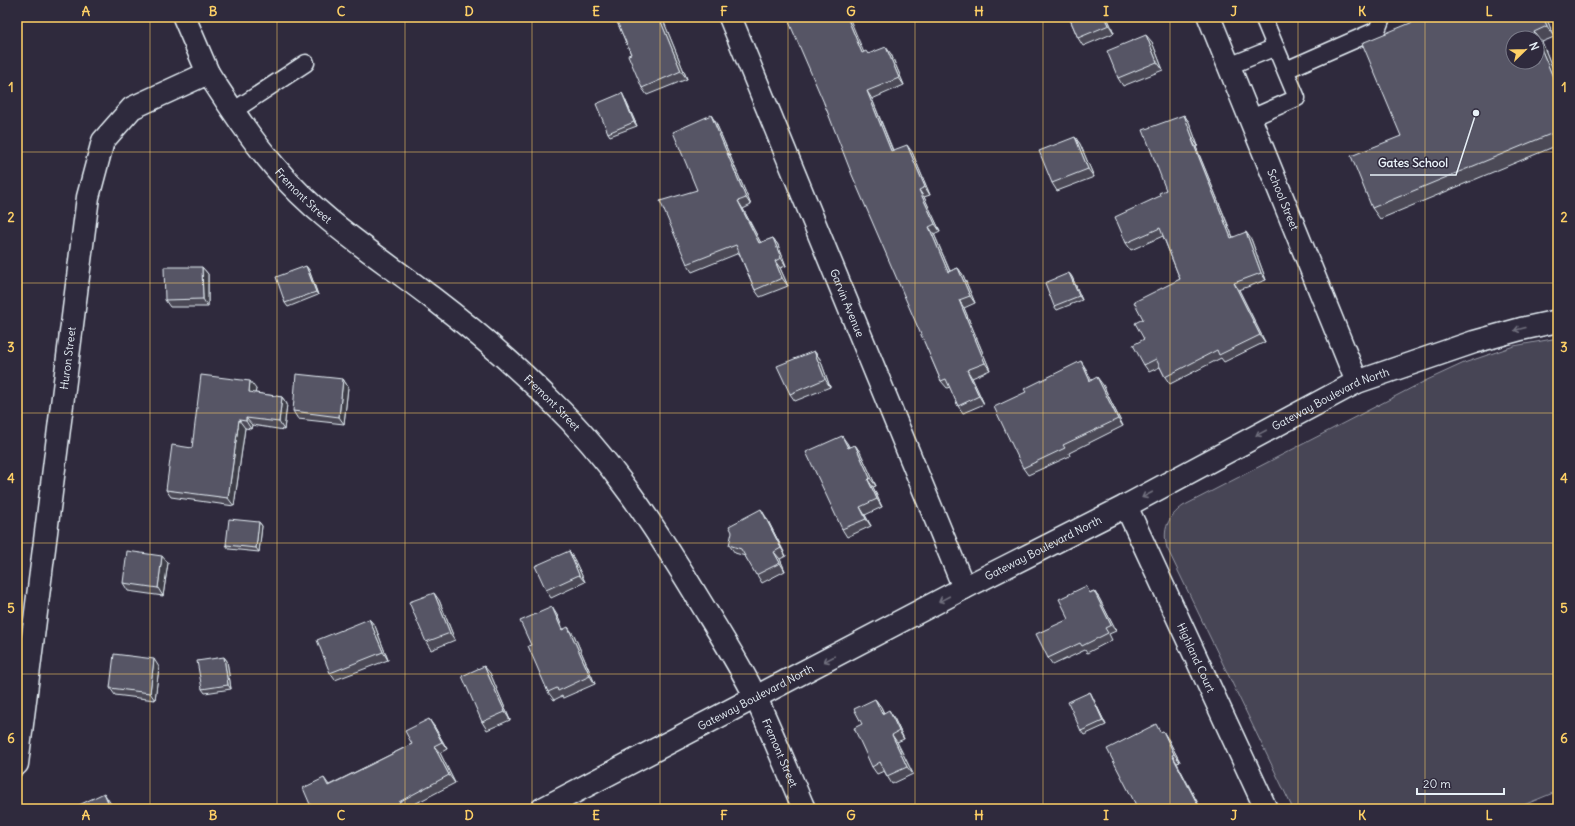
<svg xmlns="http://www.w3.org/2000/svg" width="1575" height="826" viewBox="0 0 1575 826" font-family="Delius,sans-serif">
<style>
.green{fill:#464455;stroke:#979aa6}
.lines{fill:none;stroke-linecap:round;stroke-linejoin:round}
.lane-casing{stroke:#e8f1f8;stroke-width:19}
.street-casing{stroke:#e8f1f8;stroke-width:25}
.secondary-casing{stroke:#e8f1f8;stroke-width:25}
.lane{stroke:#2f2a3d;stroke-width:16}
.street{stroke:#2f2a3d;stroke-width:22}
.secondary{stroke:#2f2a3d;stroke-width:22}
.wall{fill:#4b4957;stroke:#e8f1f8}
.shaded-wall{fill:#3d3c47;stroke:#e8f1f8}
.building{fill:#575565;stroke:#e8f1f8}
.oneway{stroke:#70707e}
.grid{fill:none;stroke:#ffd166;stroke-width:1;stroke-opacity:0.55}
.labels{text-anchor:middle;dominant-baseline:central;stroke-width:3;stroke-linejoin:round;paint-order:stroke}
.street-label{font-size:11px;fill:#e8f1f8;stroke:#2f2a3d}
.leader{fill:none;stroke:#e8f1f8;stroke-width:1.5}
.callout-dot{fill:#e8f1f8;stroke:#2f2a3d;stroke-width:1.5}
.callout-label{font-size:12px;text-anchor:middle;font-weight:bold;fill:#e8f1f8;stroke:#2f2a3d;stroke-width:3;stroke-linejoin:round;paint-order:stroke}
.neatline{fill:none;stroke:#ffd166;stroke-width:1.5}
.grid-label{font-size:13px;text-anchor:middle;font-weight:bold;fill:#ffd166}
</style>
<rect width="100%" height="100%" fill="#2f2a3d"/>
<filter id="ink" filterUnits="userSpaceOnUse"><feTurbulence type="fractalNoise" baseFrequency=".025" numOctaves="2"/><feDisplacementMap in="SourceGraphic" scale="8" xChannelSelector="R" yChannelSelector="G"/><feConvolveMatrix kernelMatrix="1 2 1 2 8 2 1 2 1" color-interpolation-filters="sRGB"/></filter>
<g filter="url(#ink)">
<path class="green" d="M 1558,338 L 1558,791 L 1514,809 L 1293,809 L 1167,548 C 1162,529 1168,517 1183,506 L 1425,381 L 1464,363 L 1514,346 Z"/>
<g class="lines">
<defs>
<path id="lane" d="M 1229,66 L 1276,47
M 1286,70 L 1377,30 L 1381,20 L 1380,17
M 233,111 L 306,63
M 1251,118 L 1297,98 L 1263,17"/>
<g id="street">
<path id="s1" d="M 730,17 L 964,588"/>
<path id="s2" d="M 1209,17 L 1357,382"/>
<path id="s3" d="M 208,73 C 229,105 250,138 275,167 C 318,219 378,256 431,297 C 473,329 514,364 551,401 C 611,459 655,527 698,598 C 718,631 739,663 756,698 C 773,735 788,772 804,809"/>
<path id="s4" d="M 1126,506 L 1266,809"/>
<path id="s5" d="M 17,764 L 88,197 L 103,141 L 132,108 L 208,73 L 184,17"/>
</g>
<g id="secondary">
<path id="s6" d="M 542,809 L 964,588 L 1126,506 L 1357,382 L 1474,342 L 1521,329 L 1558,321"/>
</g>
</defs>
<use href="#lane" class="lane-casing"/>
<use href="#street" class="street-casing"/>
<use href="#secondary" class="secondary-casing"/>
<use href="#lane" class="lane"/>
<use href="#street" class="street"/>
<use href="#secondary" class="secondary"/>
</g>
<path class="wall" d="M 615,17 L 669,17 L 663,20 L 687,79 L 647,95 L 642,88 L 631,54 Z
M 1069,17 L 1107,17 L 1114,33 L 1083,46 L 1078,38 Z
M 1425,17 L 1546,17 L 1554,37 L 1542,42 L 1558,82 L 1558,145 L 1380,219 L 1372,208 L 1401,136 Z
M 1152,42 L 1163,70 L 1123,86 L 1118,78 Z
M 864,52 L 869,54 L 891,54 L 904,85 L 872,99 L 893,150 L 912,152 L 930,195 L 924,197 L 940,231 L 934,234 L 950,271 L 958,268 L 963,275 L 975,303 L 964,308 L 990,370 L 972,378 L 984,404 L 963,413 L 958,406 L 950,387 L 947,388 L 941,381 L 824,103 Z
M 622,93 L 624,97 L 637,126 L 610,136 L 608,133 Z
M 711,115 L 716,123 L 751,205 L 743,209 L 761,243 L 773,238 L 778,245 L 786,266 L 780,268 L 788,286 L 760,297 L 755,290 L 739,253 L 692,272 L 687,264 L 697,190 Z
M 1184,115 L 1189,122 L 1198,146 L 1196,147 L 1233,237 L 1251,239 L 1266,280 L 1239,290 L 1265,342 L 1224,362 L 1221,358 L 1170,384 L 1165,377 L 1160,367 L 1149,372 L 1144,365 L 1143,319 L 1180,279 L 1163,236 L 1131,250 L 1126,243 L 1160,196 L 1166,190 Z
M 1075,137 L 1080,144 L 1094,177 L 1057,191 L 1052,183 Z
M 306,266 L 309,270 L 318,295 L 288,307 L 285,303 Z
M 202,267 L 208,274 L 208,307 L 170,307 L 165,300 Z
M 1069,273 L 1072,277 L 1082,300 L 1057,310 L 1054,306 Z
M 814,351 L 820,359 L 830,387 L 795,401 L 790,394 Z
M 1086,369 L 1091,380 L 1103,385 L 1123,426 L 1069,453 L 1070,456 L 1028,475 L 1023,468 Z
M 343,379 L 348,387 L 344,424 L 298,419 L 293,411 Z
M 256,389 L 255,393 L 282,397 L 287,404 L 284,430 L 252,425 L 251,429 L 245,428 L 234,506 L 171,497 L 166,490 L 192,448 Z
M 847,443 L 849,447 L 855,445 L 860,452 L 876,486 L 873,487 L 882,507 L 865,515 L 871,526 L 847,537 L 842,529 Z
M 766,517 L 786,556 L 780,559 L 785,571 L 762,583 L 745,556 L 735,553 L 729,545 Z
M 259,522 L 262,526 L 259,552 L 229,549 L 226,545 Z
M 574,559 L 585,582 L 551,598 L 546,590 Z
M 168,563 L 163,596 L 128,591 L 123,583 Z
M 1094,591 L 1099,598 L 1116,631 L 1109,634 L 1112,640 L 1087,653 L 1085,650 L 1053,665 L 1048,658 L 1069,619 L 1091,592 Z
M 439,600 L 455,640 L 431,650 L 426,642 Z
M 557,615 L 563,630 L 574,635 L 595,684 L 563,698 L 562,696 L 554,700 L 548,692 L 531,645 Z
M 369,619 L 375,626 L 388,660 L 335,680 L 330,673 Z
M 224,657 L 227,661 L 231,689 L 205,693 L 202,689 Z
M 159,667 L 155,700 L 115,695 L 110,688 Z
M 490,673 L 510,720 L 487,730 L 482,722 Z
M 1090,692 L 1092,696 L 1106,725 L 1084,735 L 1081,731 Z
M 875,699 L 881,707 L 884,713 L 894,718 L 904,739 L 897,742 L 913,774 L 892,784 L 887,776 L 884,771 L 877,774 L 872,767 L 862,724 Z
M 434,726 L 447,749 L 440,753 L 455,783 L 405,809 L 312,809 L 324,778 L 329,785 L 412,744 Z
M 1161,732 L 1168,739 L 1180,762 L 1177,763 L 1138,809 Z"/>
<path class="shaded-wall" d="M 659,17 L 661,17 L 663,20 L 687,79 L 681,71 Z
M 847,17 L 849,17 L 867,60 L 862,53 Z
M 1105,17 L 1107,17 L 1114,33 L 1109,25 Z
M 1543,17 L 1546,17 L 1554,37 L 1547,26 Z
M 1534,32 L 1542,42 L 1558,82 L 1558,89 Z
M 1146,35 L 1152,42 L 1163,70 L 1157,62 Z
M 886,47 L 891,54 L 904,85 L 899,78 Z
M 867,91 L 872,99 L 896,159 L 891,151 Z
M 622,93 L 624,97 L 637,126 L 634,122 Z
M 711,115 L 716,123 L 751,205 L 746,198 Z
M 1184,115 L 1189,122 L 1198,146 L 1193,139 Z
M 1075,137 L 1080,144 L 1094,177 L 1088,169 Z
M 1192,140 L 1196,147 L 1236,245 L 1231,238 Z
M 907,145 L 912,152 L 930,195 L 925,187 Z
M 919,190 L 924,197 L 940,231 L 935,224 Z
M 738,201 L 743,209 L 765,251 L 759,243 Z
M 929,227 L 934,234 L 953,279 L 948,272 Z
M 1246,232 L 1251,239 L 1266,280 L 1261,273 Z
M 773,238 L 778,245 L 786,266 L 781,258 Z
M 775,261 L 780,268 L 788,286 L 782,278 Z
M 306,266 L 309,270 L 318,295 L 316,292 Z
M 202,267 L 208,274 L 208,307 L 203,299 Z
M 958,268 L 963,275 L 975,303 L 970,296 Z
M 1069,273 L 1072,277 L 1082,300 L 1079,296 Z
M 1234,283 L 1239,290 L 1265,342 L 1260,335 Z
M 959,300 L 964,308 L 990,370 L 985,363 Z
M 814,351 L 820,359 L 830,387 L 825,379 Z
M 1081,361 L 1086,369 L 1095,388 L 1090,381 Z
M 967,370 L 972,378 L 984,404 L 979,396 Z
M 1097,377 L 1103,385 L 1123,426 L 1118,419 Z
M 343,379 L 348,387 L 344,424 L 339,417 Z
M 250,381 L 256,389 L 254,400 L 249,392 Z
M 282,397 L 287,404 L 284,430 L 279,422 Z
M 246,418 L 252,425 L 251,429 L 246,421 Z
M 239,420 L 245,428 L 234,506 L 228,498 Z
M 842,436 L 847,443 L 853,455 L 848,448 Z
M 855,445 L 860,452 L 876,486 L 870,478 Z
M 868,480 L 873,487 L 882,507 L 877,499 Z
M 860,507 L 865,515 L 871,526 L 866,519 Z
M 761,509 L 766,517 L 786,556 L 781,548 Z
M 259,522 L 262,526 L 259,552 L 256,548 Z
M 569,551 L 574,559 L 585,582 L 579,575 Z
M 774,552 L 780,559 L 785,571 L 780,563 Z
M 162,556 L 168,563 L 163,596 L 158,588 Z
M 1094,591 L 1099,598 L 1116,631 L 1111,625 Z
M 434,593 L 439,600 L 455,640 L 450,633 Z
M 552,607 L 557,615 L 567,638 L 562,630 Z
M 369,619 L 375,626 L 388,660 L 383,652 Z
M 568,627 L 574,635 L 595,684 L 590,676 Z
M 224,657 L 227,661 L 231,689 L 228,685 Z
M 154,659 L 159,667 L 155,700 L 150,693 Z
M 484,666 L 490,673 L 510,720 L 505,712 Z
M 1090,692 L 1092,696 L 1106,725 L 1103,721 Z
M 875,699 L 881,707 L 887,721 L 882,714 Z
M 889,710 L 894,718 L 904,739 L 899,731 Z
M 429,719 L 434,726 L 447,749 L 442,742 Z
M 1163,731 L 1168,739 L 1180,762 L 1174,754 Z
M 892,735 L 897,742 L 913,774 L 907,767 Z
M 434,746 L 440,753 L 455,783 L 449,775 Z
M 1172,755 L 1177,763 L 1201,809 L 1200,809 Z
M 104,793 L 111,804 L 114,809 L 111,809 Z"/>
<path class="building" d="M 615,17 L 659,17 L 681,71 L 642,88 L 628,55 L 631,54 Z
M 795,17 L 847,17 L 862,53 L 866,51 L 868,54 L 886,47 L 899,78 L 867,91 L 891,151 L 907,145 L 925,187 L 919,190 L 935,224 L 929,227 L 948,272 L 958,268 L 970,296 L 959,300 L 985,363 L 967,370 L 979,396 L 958,406 L 946,379 L 941,381 L 852,175 L 824,103 L 789,22 L 796,19 Z
M 1069,17 L 1105,17 L 1109,25 L 1078,38 Z
M 1425,17 L 1543,17 L 1547,26 L 1534,32 L 1537,38 L 1513,38 L 1513,62 L 1537,62 L 1537,39 L 1558,89 L 1558,131 L 1372,208 L 1351,156 L 1401,136 L 1362,43 Z
M 1146,35 L 1157,62 L 1118,78 L 1107,51 Z
M 622,93 L 634,122 L 608,133 L 596,104 Z
M 711,115 L 746,198 L 738,201 L 759,243 L 773,238 L 781,258 L 775,261 L 782,278 L 755,290 L 736,245 L 687,264 L 660,201 L 697,190 L 673,132 Z
M 1184,115 L 1193,139 L 1192,140 L 1231,238 L 1246,232 L 1261,273 L 1234,283 L 1260,335 L 1219,355 L 1217,350 L 1165,377 L 1156,359 L 1144,365 L 1133,345 L 1144,339 L 1135,323 L 1143,319 L 1134,302 L 1180,279 L 1160,228 L 1126,243 L 1115,217 L 1160,196 L 1159,193 L 1166,190 L 1143,130 Z
M 1075,137 L 1088,169 L 1052,183 L 1039,151 Z
M 306,266 L 316,292 L 285,303 L 276,277 Z
M 164,267 L 202,267 L 203,299 L 165,300 Z
M 1069,273 L 1079,296 L 1054,306 L 1045,283 Z
M 814,351 L 825,379 L 790,394 L 777,366 Z
M 1081,361 L 1090,381 L 1097,377 L 1118,419 L 1063,445 L 1065,448 L 1023,468 L 994,407 L 1026,392 L 1024,389 Z
M 296,374 L 343,379 L 339,417 L 293,411 Z
M 201,375 L 250,381 L 249,392 L 282,397 L 279,422 L 246,418 L 246,421 L 239,420 L 228,498 L 166,490 L 172,445 L 192,448 Z
M 842,436 L 848,448 L 855,445 L 870,478 L 868,480 L 877,499 L 860,507 L 866,519 L 842,529 L 806,452 Z
M 761,509 L 781,548 L 774,552 L 780,563 L 756,575 L 741,549 L 729,545 L 732,532 L 729,526 Z
M 229,519 L 259,522 L 256,548 L 226,545 Z
M 127,551 L 162,556 L 158,588 L 123,583 Z
M 569,551 L 579,575 L 546,590 L 535,566 Z
M 1086,586 L 1090,593 L 1094,591 L 1111,625 L 1105,628 L 1108,633 L 1082,646 L 1080,643 L 1048,658 L 1036,634 L 1069,619 L 1059,599 Z
M 434,593 L 450,633 L 426,642 L 409,602 Z
M 552,607 L 562,630 L 568,627 L 590,676 L 558,691 L 557,688 L 548,692 L 528,646 L 531,645 L 520,621 Z
M 369,619 L 383,652 L 330,673 L 317,640 Z
M 114,654 L 154,659 L 150,693 L 110,688 Z
M 224,657 L 228,685 L 202,689 L 197,661 Z
M 484,666 L 505,712 L 482,722 L 462,676 Z
M 1090,692 L 1103,721 L 1081,731 L 1068,702 Z
M 875,699 L 882,714 L 889,710 L 899,731 L 892,735 L 907,767 L 887,776 L 880,762 L 872,767 L 854,728 L 862,724 L 854,709 Z
M 429,719 L 442,742 L 434,746 L 449,775 L 399,802 L 403,809 L 312,809 L 303,788 L 324,778 L 328,786 L 412,744 L 405,731 Z
M 1156,724 L 1160,732 L 1163,731 L 1174,754 L 1172,755 L 1200,809 L 1138,809 L 1107,749 Z
M 104,793 L 111,809 L 73,809 L 73,808 Z"/>
<defs><path id="oneway-shaft" d="M-6 0H5M1.5-3L5.5 0L1.5 3" fill="none" stroke-width="1.6" stroke-linecap="round" stroke-linejoin="round"/></defs>
<g class="oneway">
<use href="#oneway-shaft" transform="translate(1520 329) rotate(166)"/>
<use href="#oneway-shaft" transform="translate(1261 433) rotate(152)"/>
<use href="#oneway-shaft" transform="translate(1147 495) rotate(152)"/>
<use href="#oneway-shaft" transform="translate(944 599) rotate(152)"/>
<use href="#oneway-shaft" transform="translate(829 659) rotate(152)"/>
</g>
</g>
<path class="grid" d="M 150,17 L 150,809M 277,17 L 277,809M 405,17 L 405,809M 532,17 L 532,809M 660,17 L 660,809M 788,17 L 788,809M 915,17 L 915,809M 1043,17 L 1043,809M 1170,17 L 1170,809M 1298,17 L 1298,809M 1425,17 L 1425,809M 17,152 L 1558,152M 17,283 L 1558,283M 17,413 L 1558,413M 17,543 L 1558,543M 17,674 L 1558,674"/>
<g class="labels">
<g class="street-label">
<text stroke="none"><textPath href="#s3" startOffset="156">Fremont Street</textPath></text>
<text stroke="none"><textPath href="#s2" startOffset="197">School Street</textPath></text>
<text stroke="none"><textPath href="#s1" startOffset="309">Garvin Avenue</textPath></text>
<text stroke="none"><textPath href="#s5" startOffset="409">Huron Street</textPath></text>
<text stroke="none"><textPath href="#s6" startOffset="889">Gateway Boulevard North</textPath></text>
<text stroke="none"><textPath href="#s3" startOffset="480">Fremont Street</textPath></text>
<text stroke="none"><textPath href="#s6" startOffset="565">Gateway Boulevard North</textPath></text>
<text stroke="none"><textPath href="#s4" startOffset="167">Highland Court</textPath></text>
<text stroke="none"><textPath href="#s6" startOffset="241">Gateway Boulevard North</textPath></text>
<text stroke="none"><textPath href="#s3" startOffset="900">Fremont Street</textPath></text>
</g>
</g>
<path class="leader" d="M1476 113L1456 175H1370"/>
<circle class="callout-dot" cx="1476" cy="113" r="4"/>
<g class="callout-label">
<text x="1413" y="167">Gates School</text>
</g>
<rect width="1575" height="826" fill="none" stroke="#2f2a3d" stroke-width="44"/>
<g transform="translate(1525 50) rotate(67)"><circle r="19" fill="#2f2a3d" stroke="#797a88"/>
<path d="M0-3L7 15L0 10L-7 15Z" fill="#ffd166"/>
<text y="-6" font-size="11" font-weight="bold" text-anchor="middle" fill="#e8f1f8">N</text>
</g>
<path d="M1417 788v6h87v-6" fill="none" stroke="#e8f1f8" stroke-width="2"/>
<text x="1423" y="788" font-size="12" fill="#e8f1f8" stroke="#2f2a3d" stroke-width="3" paint-order="stroke">20 m</text>
<rect x="22" y="22" width="1531" height="782" class="neatline"/>
<g class="grid-label">
<text x="86" y="16">A</text>
<text x="213" y="16">B</text>
<text x="341" y="16">C</text>
<text x="469" y="16">D</text>
<text x="596" y="16">E</text>
<text x="724" y="16">F</text>
<text x="851" y="16">G</text>
<text x="979" y="16">H</text>
<text x="1106" y="16">I</text>
<text x="1234" y="16">J</text>
<text x="1362" y="16">K</text>
<text x="1489" y="16">L</text>
<text x="11" y="92">1</text>
<text x="1564" y="92">1</text>
<text x="11" y="222">2</text>
<text x="1564" y="222">2</text>
<text x="11" y="352">3</text>
<text x="1564" y="352">3</text>
<text x="11" y="483">4</text>
<text x="1564" y="483">4</text>
<text x="11" y="613">5</text>
<text x="1564" y="613">5</text>
<text x="11" y="743">6</text>
<text x="1564" y="743">6</text>
<text x="86" y="820">A</text>
<text x="213" y="820">B</text>
<text x="341" y="820">C</text>
<text x="469" y="820">D</text>
<text x="596" y="820">E</text>
<text x="724" y="820">F</text>
<text x="851" y="820">G</text>
<text x="979" y="820">H</text>
<text x="1106" y="820">I</text>
<text x="1234" y="820">J</text>
<text x="1362" y="820">K</text>
<text x="1489" y="820">L</text>
</g>
</svg>
